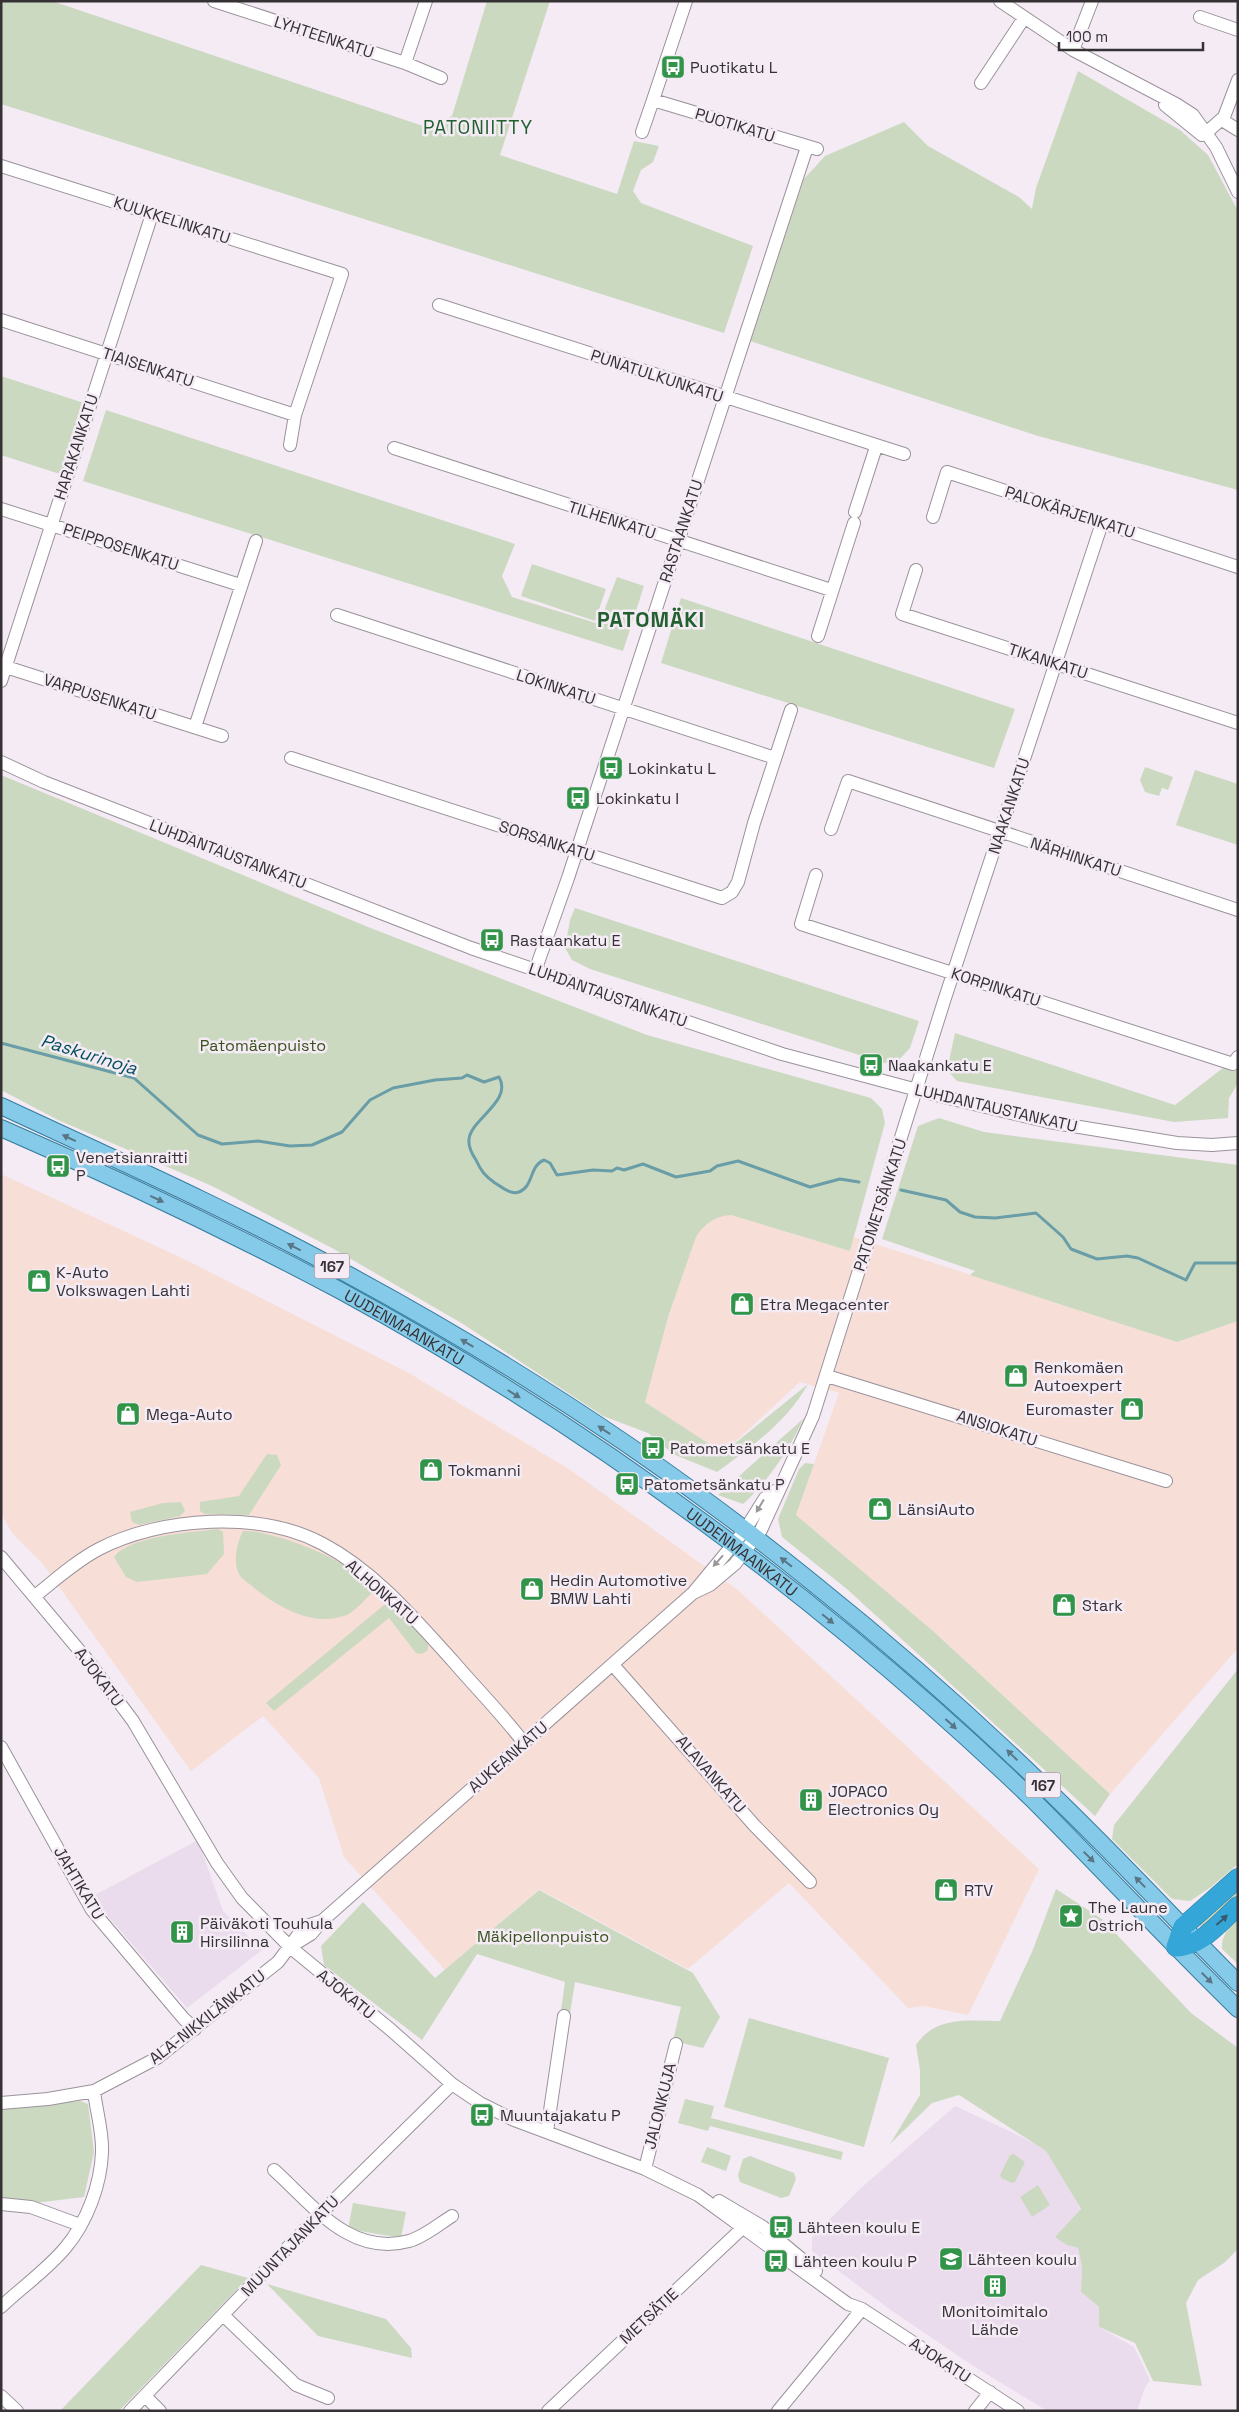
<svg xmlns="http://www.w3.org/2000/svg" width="1239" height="2412" viewBox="0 0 1239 2412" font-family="'Space Grotesk',sans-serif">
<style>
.commercial{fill:#f7ded6}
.built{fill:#ebdced}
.green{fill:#ccd9c1}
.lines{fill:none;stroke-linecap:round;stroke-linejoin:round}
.stream{stroke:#699da7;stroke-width:3}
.minor-casing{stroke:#9a929b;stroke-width:14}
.major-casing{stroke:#347e9f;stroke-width:18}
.highway-casing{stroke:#347e9f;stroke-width:20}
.minor{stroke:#fff;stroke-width:12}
.major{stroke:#85cae8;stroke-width:16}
.highway{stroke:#34a7d8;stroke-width:19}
.oneway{fill:#597686}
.oneway2{fill:#9a989a}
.oneway3{fill:#355a6e}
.labels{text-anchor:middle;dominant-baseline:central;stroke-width:5;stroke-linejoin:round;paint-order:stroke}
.shield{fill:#f4ebf5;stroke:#6e696f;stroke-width:1}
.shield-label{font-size:15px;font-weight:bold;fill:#353135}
.street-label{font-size:16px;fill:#353135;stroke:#f4ebf5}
.poi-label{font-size:16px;fill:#353135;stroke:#f4ebf5;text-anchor:start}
.park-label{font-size:16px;fill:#38521b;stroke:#f4ebf5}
.water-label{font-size:18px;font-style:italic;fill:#00505c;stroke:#f4ebf5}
.quarter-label{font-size:19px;letter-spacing:1px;fill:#226030;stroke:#f4ebf5}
.district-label{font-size:21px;font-weight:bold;letter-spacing:1px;fill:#226030;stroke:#f4ebf5}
</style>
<rect width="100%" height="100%" fill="#f4ebf5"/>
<path class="commercial" d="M 1,1174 L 186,1260 L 407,1372 L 569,1469 L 739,1591 L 1039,1869 L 968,2015 L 924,2006 L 908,2008 L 789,1883 L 688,1969 L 539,1889 L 445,1970 L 344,1857 L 319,1778 L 263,1716 L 191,1771 L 42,1563 L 12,1533 L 1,1513 Z
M 720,1215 L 731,1215 L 850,1251 L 854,1237 L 1177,1342 L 1238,1321 L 1238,1648 L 1110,1794 L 933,1631 L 796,1515 L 839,1393 L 800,1382 L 723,1453 L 645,1402 L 669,1314 L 696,1236 L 702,1227 Z"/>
<path class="built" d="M 198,1840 L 223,1911 L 262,1950 L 187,2008 L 99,1906 L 93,1896 Z
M 955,2106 L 1020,2136 L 1047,2151 L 1081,2210 L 1067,2245 L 1078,2248 L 1082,2267 L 1081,2292 L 1099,2307 L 1099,2327 L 1134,2347 L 1150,2380 L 1145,2388 L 1137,2411 L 1047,2411 L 972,2365 L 892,2311 L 812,2251 L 812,2237 L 861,2188 Z"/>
<path class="green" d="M 1,1 L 52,1 L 429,128 L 452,116 L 487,1 L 550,1 L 500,155 L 617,194 L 634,141 L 659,146 L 653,162 L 641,170 L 633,191 L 641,203 L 753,246 L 724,333 L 1,104 Z
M 1078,71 L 1180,130 L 1208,155 L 1238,211 L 1238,490 L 1038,436 L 750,341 L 804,179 L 825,156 L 904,122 L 928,146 L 1019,197 L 1032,209 L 1036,188 Z
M 1,376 L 84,403 L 60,474 L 1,455 Z
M 106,410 L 515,544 L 502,576 L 512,597 L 599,624 L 617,577 L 644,586 L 623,651 L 83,481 Z
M 532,564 L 606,589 L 595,621 L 521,596 Z
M 681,598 L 1015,709 L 994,768 L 661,663 Z
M 1145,767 L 1173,777 L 1168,790 L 1162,788 L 1159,796 L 1145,792 L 1140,780 Z
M 1195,770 L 1238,784 L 1238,845 L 1176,825 Z
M 1,775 L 368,927 L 647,1035 L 871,1098 L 882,1109 L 885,1123 L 850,1251 L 731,1215 C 715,1216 705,1223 696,1237 L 669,1314 L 645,1402 L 723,1453 L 808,1384 C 788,1421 750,1448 717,1472 L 673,1454 L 648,1433 L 603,1416 L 463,1324 L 332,1248 L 212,1186 L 58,1120 L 1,1090 Z
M 575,908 L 919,1021 L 910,1048 L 897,1062 L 884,1063 L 590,969 L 572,960 L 565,948 L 570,920 Z
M 955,1033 L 1175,1105 L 1223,1068 L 1232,1070 L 1238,1068 L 1238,1083 L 1229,1098 L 1228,1118 L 1174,1122 L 957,1081 L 947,1070 Z
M 939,1118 L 984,1132 L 1238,1165 L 1238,1321 L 1177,1342 L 970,1275 L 975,1271 L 882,1239 L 918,1126 Z
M 804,1418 C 788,1451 770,1479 743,1504 L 718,1495 Z
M 267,1454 L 277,1455 L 281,1465 L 249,1515 L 205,1514 L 200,1511 L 200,1502 L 239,1496 Z
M 805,1463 L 814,1464 L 796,1515 L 933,1631 L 1110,1794 L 1095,1816 L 848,1590 L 782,1537 L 778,1519 L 799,1469 Z
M 181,1502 L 185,1511 L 180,1516 L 139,1525 L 132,1522 L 130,1512 L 163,1503 Z
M 218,1529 L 223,1532 L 224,1554 L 207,1574 L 137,1582 L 126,1577 L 114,1557 C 129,1536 193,1532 218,1529 Z
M 243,1531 C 274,1530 360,1563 373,1592 C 365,1599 354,1613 344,1616 C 312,1627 276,1606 252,1586 C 249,1583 243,1580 240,1576 C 232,1563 237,1543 243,1531 Z
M 390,1604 L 396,1606 L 428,1643 L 428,1650 L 422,1654 L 416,1653 L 389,1618 L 274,1711 L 266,1703 L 384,1605 Z
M 1238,1669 L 1238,1864 L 1211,1887 L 1190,1901 L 1172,1899 L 1112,1839 L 1114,1825 Z
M 1056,1889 L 1102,1919 L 1191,2013 L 1238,2048 L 1238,2249 L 1224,2263 L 1198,2280 L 1186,2303 L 1202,2386 L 1153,2381 L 1135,2343 L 1099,2327 L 1099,2307 L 1081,2292 L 1082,2267 L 1078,2248 L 1067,2245 L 1055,2237 L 1081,2209 L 1046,2151 L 959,2095 L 932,2103 L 890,2144 L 920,2095 L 920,2070 L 916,2045 C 936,2015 969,2021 1000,2021 L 1032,1952 Z
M 1238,1889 L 1238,1896 L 1202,1928 L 1198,1924 Z
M 539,1890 L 693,1973 L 720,2017 L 703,2048 L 673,2041 L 681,2007 L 575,1982 L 570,2013 L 561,2011 L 565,1982 L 477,1954 L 422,2040 L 324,1965 L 321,1946 L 363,1902 L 435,1978 Z
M 1238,1919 L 1238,1964 L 1222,1949 C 1221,1936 1229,1927 1238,1919 Z
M 749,2018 L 889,2058 L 864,2147 L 724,2107 Z
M 685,2099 L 714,2106 L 711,2118 L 843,2152 L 841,2160 L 710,2126 L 708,2131 L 678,2123 Z
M 80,2101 L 88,2104 L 94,2152 L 84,2197 L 35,2203 L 1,2199 L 1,2109 Z
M 707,2147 L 731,2156 L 726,2171 L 701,2162 Z
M 1014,2154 L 1025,2162 L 1015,2182 L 1012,2183 L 1001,2178 L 1000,2175 L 1010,2155 Z
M 750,2156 L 794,2173 L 796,2179 L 789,2196 L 781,2198 L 740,2182 L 738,2175 L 743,2159 Z
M 1038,2185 L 1050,2205 L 1032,2217 L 1020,2197 Z
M 353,2203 L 406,2212 L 401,2238 L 348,2229 Z
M 201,2265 L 248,2278 L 119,2411 L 60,2411 Z
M 267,2284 L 386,2319 L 411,2348 L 412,2358 L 318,2336 Z"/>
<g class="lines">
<path class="stream" d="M 1,1043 L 134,1078 L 198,1135 L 222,1144 L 258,1141 L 290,1146 L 312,1145 L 342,1132 L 370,1100 L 393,1088 L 435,1080 L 462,1078 L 467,1075 L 484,1082 L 499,1077 C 513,1101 471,1119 469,1139 C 468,1147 472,1154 476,1160 C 481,1171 485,1176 495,1183 C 502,1187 510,1195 519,1192 C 534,1186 529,1166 544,1160 L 550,1163 L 557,1175 L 593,1170 L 612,1171 L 617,1168 L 624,1170 L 643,1164 L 676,1177 L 710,1171 L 717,1166 L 738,1161 L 810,1187 L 840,1179 L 859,1182
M 901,1190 L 946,1200 L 960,1212 L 975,1217 L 995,1218 L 1036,1213 L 1063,1237 L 1071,1249 L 1097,1259 L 1127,1256 L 1138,1258 L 1186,1280 L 1195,1263 L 1238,1263"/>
<defs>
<path id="minor" d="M 214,1 L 405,63 L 441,78
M 686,1 L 653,100 L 817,149
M 1000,1 L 1073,50 L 1176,104 L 1193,115 L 1216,147 L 1238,192
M 1200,17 L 1238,30
M 1073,50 L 1092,1
M 405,63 L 426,1
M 981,83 L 1024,18
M 1165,105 L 1202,135
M 1222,120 L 1238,130
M 642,132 L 653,100
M 1207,132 L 1224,117 L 1238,80
M 1,166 L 342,274 L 295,415 L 290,445
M 439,305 L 904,454
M 1,320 L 295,415
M 394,448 L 831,590
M 1,509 L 240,585
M 855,512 L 876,447
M 933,517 L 947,472 L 1238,567
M 916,570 L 902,614 L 1238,723
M 337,615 L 775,758
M 818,636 L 854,523
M 6,667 L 222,736
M 1,681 L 152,214
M 195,727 L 256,541
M 291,758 L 722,898 L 732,892 L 738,882 L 754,823 L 791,710
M 1,762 L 44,782 L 471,948 L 782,1054 L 940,1096 L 1049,1122 L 1177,1143 L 1212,1145 L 1238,1143
M 831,829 L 848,781 L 1238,910
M 816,875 L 801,924 L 1233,1064 L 1238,1057
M 535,971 L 568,878 L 807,147
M 827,1376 L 1166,1481
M 1,1557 L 89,1662 L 133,1721 L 217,1863 L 242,1898 L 290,1947 L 391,2030 L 452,2084 L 480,2103 L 514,2120 L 645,2169 L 698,2195 L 848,2304 L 862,2309 L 1018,2411
M 693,1593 L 710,1585 L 735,1564 L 761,1530 L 813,1416 L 945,998 L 1102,523
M 35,1596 C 55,1580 76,1561 99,1549 C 161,1517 260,1510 323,1544 C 374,1571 413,1617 452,1660 C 476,1688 502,1714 524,1743
M 613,1665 L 754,1825 L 810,1882
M 1,1747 L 92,1910 L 184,2019 L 195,2029
M 290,1947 L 311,1934 L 322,1921 L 693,1593 L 745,1530 L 765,1498 L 780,1488
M 1,2103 L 48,2099 L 94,2091 L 157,2058 L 278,1962 L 304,1927 L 322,1921
M 547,2131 L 564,2016
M 645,2169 L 676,2044
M 274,2170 C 313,2205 350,2257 409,2241 C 424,2237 439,2224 452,2216
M 719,2201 L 763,2227 L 816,2271
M 1,2204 L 31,2207 L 80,2225
M 1,2307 C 22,2287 48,2269 66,2247 C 87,2222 101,2184 102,2152 C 103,2132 96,2110 94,2091
M 223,2315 L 296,2385 L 328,2398
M 1,2396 L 17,2411
M 145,2396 L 160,2411
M 130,2411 L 321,2213 L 452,2084
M 548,2411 L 751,2220
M 778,2411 L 862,2309
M 975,2411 L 990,2392"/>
<g id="major">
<path d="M 1,1106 C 117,1160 234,1212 347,1274 C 510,1362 669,1466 813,1583 C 899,1652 982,1725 1060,1802 C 1121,1861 1178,1923 1238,1983"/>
<path id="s1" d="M 1,1128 C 116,1178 230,1232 341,1291 C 521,1389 692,1506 849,1636 C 912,1688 974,1743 1033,1800 C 1102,1869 1168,1941 1238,2009"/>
</g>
<path id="highway" d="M 1238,1878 L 1183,1927 L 1176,1947 C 1202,1946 1219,1923 1238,1906"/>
</defs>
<use href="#minor" class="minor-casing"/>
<use href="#major" class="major-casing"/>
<use href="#highway" class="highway-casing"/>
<use href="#minor" class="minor"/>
<use href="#major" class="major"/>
<use href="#highway" class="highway"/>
</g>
<defs><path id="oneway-solid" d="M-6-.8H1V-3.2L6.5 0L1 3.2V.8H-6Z" transform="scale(1.25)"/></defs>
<g class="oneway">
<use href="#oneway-solid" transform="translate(69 1138) rotate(-155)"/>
<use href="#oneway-solid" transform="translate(157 1199) rotate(25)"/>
<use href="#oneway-solid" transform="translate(294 1247) rotate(-153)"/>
<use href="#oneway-solid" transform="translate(467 1343) rotate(-149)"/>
<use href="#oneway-solid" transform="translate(514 1394) rotate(32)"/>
<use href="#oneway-solid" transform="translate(604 1430) rotate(-146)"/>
<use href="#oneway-solid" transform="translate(786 1562) rotate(-142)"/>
<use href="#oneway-solid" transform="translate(828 1619) rotate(39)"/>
<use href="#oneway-solid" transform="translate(951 1724) rotate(42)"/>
<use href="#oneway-solid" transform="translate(1012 1755) rotate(-136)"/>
<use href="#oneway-solid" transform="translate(1089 1857) rotate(45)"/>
<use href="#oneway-solid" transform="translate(1140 1882) rotate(-134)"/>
<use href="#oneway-solid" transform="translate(1207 1978) rotate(45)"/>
</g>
<g class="oneway2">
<use href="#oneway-solid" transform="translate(760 1506) rotate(121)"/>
<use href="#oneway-solid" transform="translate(718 1561) rotate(132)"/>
</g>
<use class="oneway3" href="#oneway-solid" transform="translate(1222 1920) rotate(-42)"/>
<defs>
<symbol id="bus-square" viewBox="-11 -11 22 22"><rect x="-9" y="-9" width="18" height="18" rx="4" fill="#319449" stroke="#f4ebf5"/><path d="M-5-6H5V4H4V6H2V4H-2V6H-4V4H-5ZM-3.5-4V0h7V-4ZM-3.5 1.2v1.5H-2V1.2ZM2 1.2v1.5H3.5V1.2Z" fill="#fff"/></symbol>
<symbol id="shop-square" viewBox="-11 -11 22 22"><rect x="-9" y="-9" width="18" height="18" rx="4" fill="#319449" stroke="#f4ebf5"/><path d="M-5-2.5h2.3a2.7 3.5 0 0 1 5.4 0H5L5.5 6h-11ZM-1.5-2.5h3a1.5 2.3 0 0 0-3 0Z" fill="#fff"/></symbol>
<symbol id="building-square" viewBox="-11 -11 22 22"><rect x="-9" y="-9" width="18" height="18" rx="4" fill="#319449" stroke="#f4ebf5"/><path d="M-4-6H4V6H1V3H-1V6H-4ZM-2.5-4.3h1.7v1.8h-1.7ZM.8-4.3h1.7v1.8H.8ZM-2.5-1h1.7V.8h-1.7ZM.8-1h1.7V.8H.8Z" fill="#fff"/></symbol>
<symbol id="sight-square" viewBox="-11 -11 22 22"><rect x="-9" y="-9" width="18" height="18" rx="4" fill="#319449" stroke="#f4ebf5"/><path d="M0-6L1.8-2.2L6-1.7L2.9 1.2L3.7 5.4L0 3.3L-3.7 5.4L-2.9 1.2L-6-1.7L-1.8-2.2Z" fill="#fff"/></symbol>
<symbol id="school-square" viewBox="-11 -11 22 22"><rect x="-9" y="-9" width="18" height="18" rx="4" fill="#319449" stroke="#f4ebf5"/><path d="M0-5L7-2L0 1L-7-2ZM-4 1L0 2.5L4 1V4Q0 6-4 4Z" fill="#fff"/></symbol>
</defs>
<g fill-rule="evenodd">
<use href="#bus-square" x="659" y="53" width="28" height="28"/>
<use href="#bus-square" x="597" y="754" width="28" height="28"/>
<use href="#bus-square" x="564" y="784" width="28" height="28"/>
<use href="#bus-square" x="478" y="926" width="28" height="28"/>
<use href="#bus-square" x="857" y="1051" width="28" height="28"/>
<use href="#bus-square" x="44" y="1152" width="28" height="28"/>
<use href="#shop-square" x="25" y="1267" width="28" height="28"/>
<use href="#shop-square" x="728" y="1290" width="28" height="28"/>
<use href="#shop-square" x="1002" y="1362" width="28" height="28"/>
<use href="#shop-square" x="1118" y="1395" width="28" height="28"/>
<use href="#shop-square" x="114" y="1400" width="28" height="28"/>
<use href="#bus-square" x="639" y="1434" width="28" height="28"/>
<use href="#shop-square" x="417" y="1456" width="28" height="28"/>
<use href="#bus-square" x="613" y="1470" width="28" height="28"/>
<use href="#shop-square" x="866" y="1495" width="28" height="28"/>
<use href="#shop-square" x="518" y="1575" width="28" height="28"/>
<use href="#shop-square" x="1050" y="1591" width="28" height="28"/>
<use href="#building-square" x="797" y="1786" width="28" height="28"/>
<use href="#shop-square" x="932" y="1876" width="28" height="28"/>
<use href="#sight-square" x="1057" y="1902" width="28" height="28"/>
<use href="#building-square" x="168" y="1918" width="28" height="28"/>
<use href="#bus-square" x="468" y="2101" width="28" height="28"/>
<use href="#bus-square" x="767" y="2213" width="28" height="28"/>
<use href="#school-square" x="937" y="2245" width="28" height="28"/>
<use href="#bus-square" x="762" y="2247" width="28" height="28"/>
<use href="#building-square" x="981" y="2272" width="28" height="28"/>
</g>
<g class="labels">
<g class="shield">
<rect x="314.5" y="1253.5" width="35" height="25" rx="4"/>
<rect x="1025.5" y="1772.5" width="35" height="25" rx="4"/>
</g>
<g class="shield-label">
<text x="332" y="1266">167</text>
<text x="1043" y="1785">167</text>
</g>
<g class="street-label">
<text transform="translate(324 37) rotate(18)">LYHTEENKATU</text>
<text transform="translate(735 125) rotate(17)">PUOTIKATU</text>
<text transform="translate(172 220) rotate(18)">KUUKKELINKATU</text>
<text transform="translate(148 367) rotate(18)">TIAISENKATU</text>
<text transform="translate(657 376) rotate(18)">PUNATULKUNKATU</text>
<text transform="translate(76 447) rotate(-72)">HARAKANKATU</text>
<text transform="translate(1070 512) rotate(18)">PALOKÄRJENKATU</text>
<text transform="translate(612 520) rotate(18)">TILHENKATU</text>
<text transform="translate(681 531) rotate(-72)">RASTAANKATU</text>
<text transform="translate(121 547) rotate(18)">PEIPPOSENKATU</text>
<text transform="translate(1048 661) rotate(18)">TIKANKATU</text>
<text transform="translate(556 687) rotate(18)">LOKINKATU</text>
<text transform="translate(100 697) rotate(18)">VARPUSENKATU</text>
<text transform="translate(1009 806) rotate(-72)">NAAKANKATU</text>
<text transform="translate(547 841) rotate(18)">SORSANKATU</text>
<text transform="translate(228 854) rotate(21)">LUHDANTAUSTANKATU</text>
<text transform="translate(1076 857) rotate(18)">NÄRHINKATU</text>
<text transform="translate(996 987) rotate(18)">KORPINKATU</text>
<text transform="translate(608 995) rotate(19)">LUHDANTAUSTANKATU</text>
<text transform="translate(996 1108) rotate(13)">LUHDANTAUSTANKATU</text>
<text transform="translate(880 1205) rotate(-72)">PATOMETSÄNKATU</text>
<text stroke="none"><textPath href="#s1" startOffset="450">UUDENMAANKATU</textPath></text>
<text transform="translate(997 1428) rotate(18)">ANSIOKATU</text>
<text stroke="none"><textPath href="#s1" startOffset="856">UUDENMAANKATU</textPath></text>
<text transform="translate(382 1592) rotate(41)">ALHONKATU</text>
<text transform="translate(99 1677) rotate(53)">AJOKATU</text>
<text transform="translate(508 1757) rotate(-41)">AUKEANKATU</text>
<text transform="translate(711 1774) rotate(49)">ALAVANKATU</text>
<text transform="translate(79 1883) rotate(59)">JAHTIKATU</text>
<text transform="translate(346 1994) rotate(39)">AJOKATU</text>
<text transform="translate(207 2017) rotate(-38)">ALA-NIKKILÄNKATU</text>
<text transform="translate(660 2106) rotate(-76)">JALONKUJA</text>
<text transform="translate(290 2246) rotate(-46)">MUUNTAJANKATU</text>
<text transform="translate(649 2316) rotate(-43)">METSÄTIE</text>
<text transform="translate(940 2360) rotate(33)">AJOKATU</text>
</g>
<g class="poi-label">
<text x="690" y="67">Puotikatu L</text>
<text x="628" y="768">Lokinkatu L</text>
<text x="596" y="798">Lokinkatu I</text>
<text x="510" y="940">Rastaankatu E</text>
<text x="888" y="1065">Naakankatu E</text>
<text x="76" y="1157">Venetsianraitti<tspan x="76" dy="18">P</tspan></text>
<text x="56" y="1272">K-Auto<tspan x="56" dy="18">Volkswagen Lahti</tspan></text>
<text x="760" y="1304">Etra Megacenter</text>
<text x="1034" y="1367">Renkomäen<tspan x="1034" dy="18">Autoexpert</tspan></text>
<text x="1114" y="1409" text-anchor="end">Euromaster</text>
<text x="146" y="1414">Mega-Auto</text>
<text x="670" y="1448">Patometsänkatu E</text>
<text x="448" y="1470">Tokmanni</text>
<text x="644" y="1484">Patometsänkatu P</text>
<text x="898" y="1509">LänsiAuto</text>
<text x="550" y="1580">Hedin Automotive<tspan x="550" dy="18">BMW Lahti</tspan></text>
<text x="1082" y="1605">Stark</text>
<text x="828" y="1791">JOPACO<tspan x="828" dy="18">Electronics Oy</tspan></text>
<text x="964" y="1890">RTV</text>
<text x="1088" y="1907">The Laune<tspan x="1088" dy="18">Ostrich</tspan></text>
<text x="200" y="1923">Päiväkoti Touhula<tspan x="200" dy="18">Hirsilinna</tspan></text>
<text x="500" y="2115">Muuntajakatu P</text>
<text x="798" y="2227">Lähteen koulu E</text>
<text x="968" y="2259">Lähteen koulu</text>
<text x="794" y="2261">Lähteen koulu P</text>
<text x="995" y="2311" text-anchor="middle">Monitoimitalo<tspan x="995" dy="18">Lähde</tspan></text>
</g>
<g class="park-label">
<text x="263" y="1045">Patomäenpuisto</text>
<text x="543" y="1936">Mäkipellonpuisto</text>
</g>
<g class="water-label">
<text transform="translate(89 1054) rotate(17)">Paskurinoja</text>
</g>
<g class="quarter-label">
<text x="478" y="127">PATONIITTY</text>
</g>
<g class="district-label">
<text x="651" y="619">PATOMÄKI</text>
</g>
</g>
<rect width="1239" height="2412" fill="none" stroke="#353135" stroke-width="5"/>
<path d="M1059 42v8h144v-8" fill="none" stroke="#353135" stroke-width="2.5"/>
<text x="1066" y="42" font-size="15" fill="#353135" stroke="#f4ebf5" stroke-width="4" paint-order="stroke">100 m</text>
</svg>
